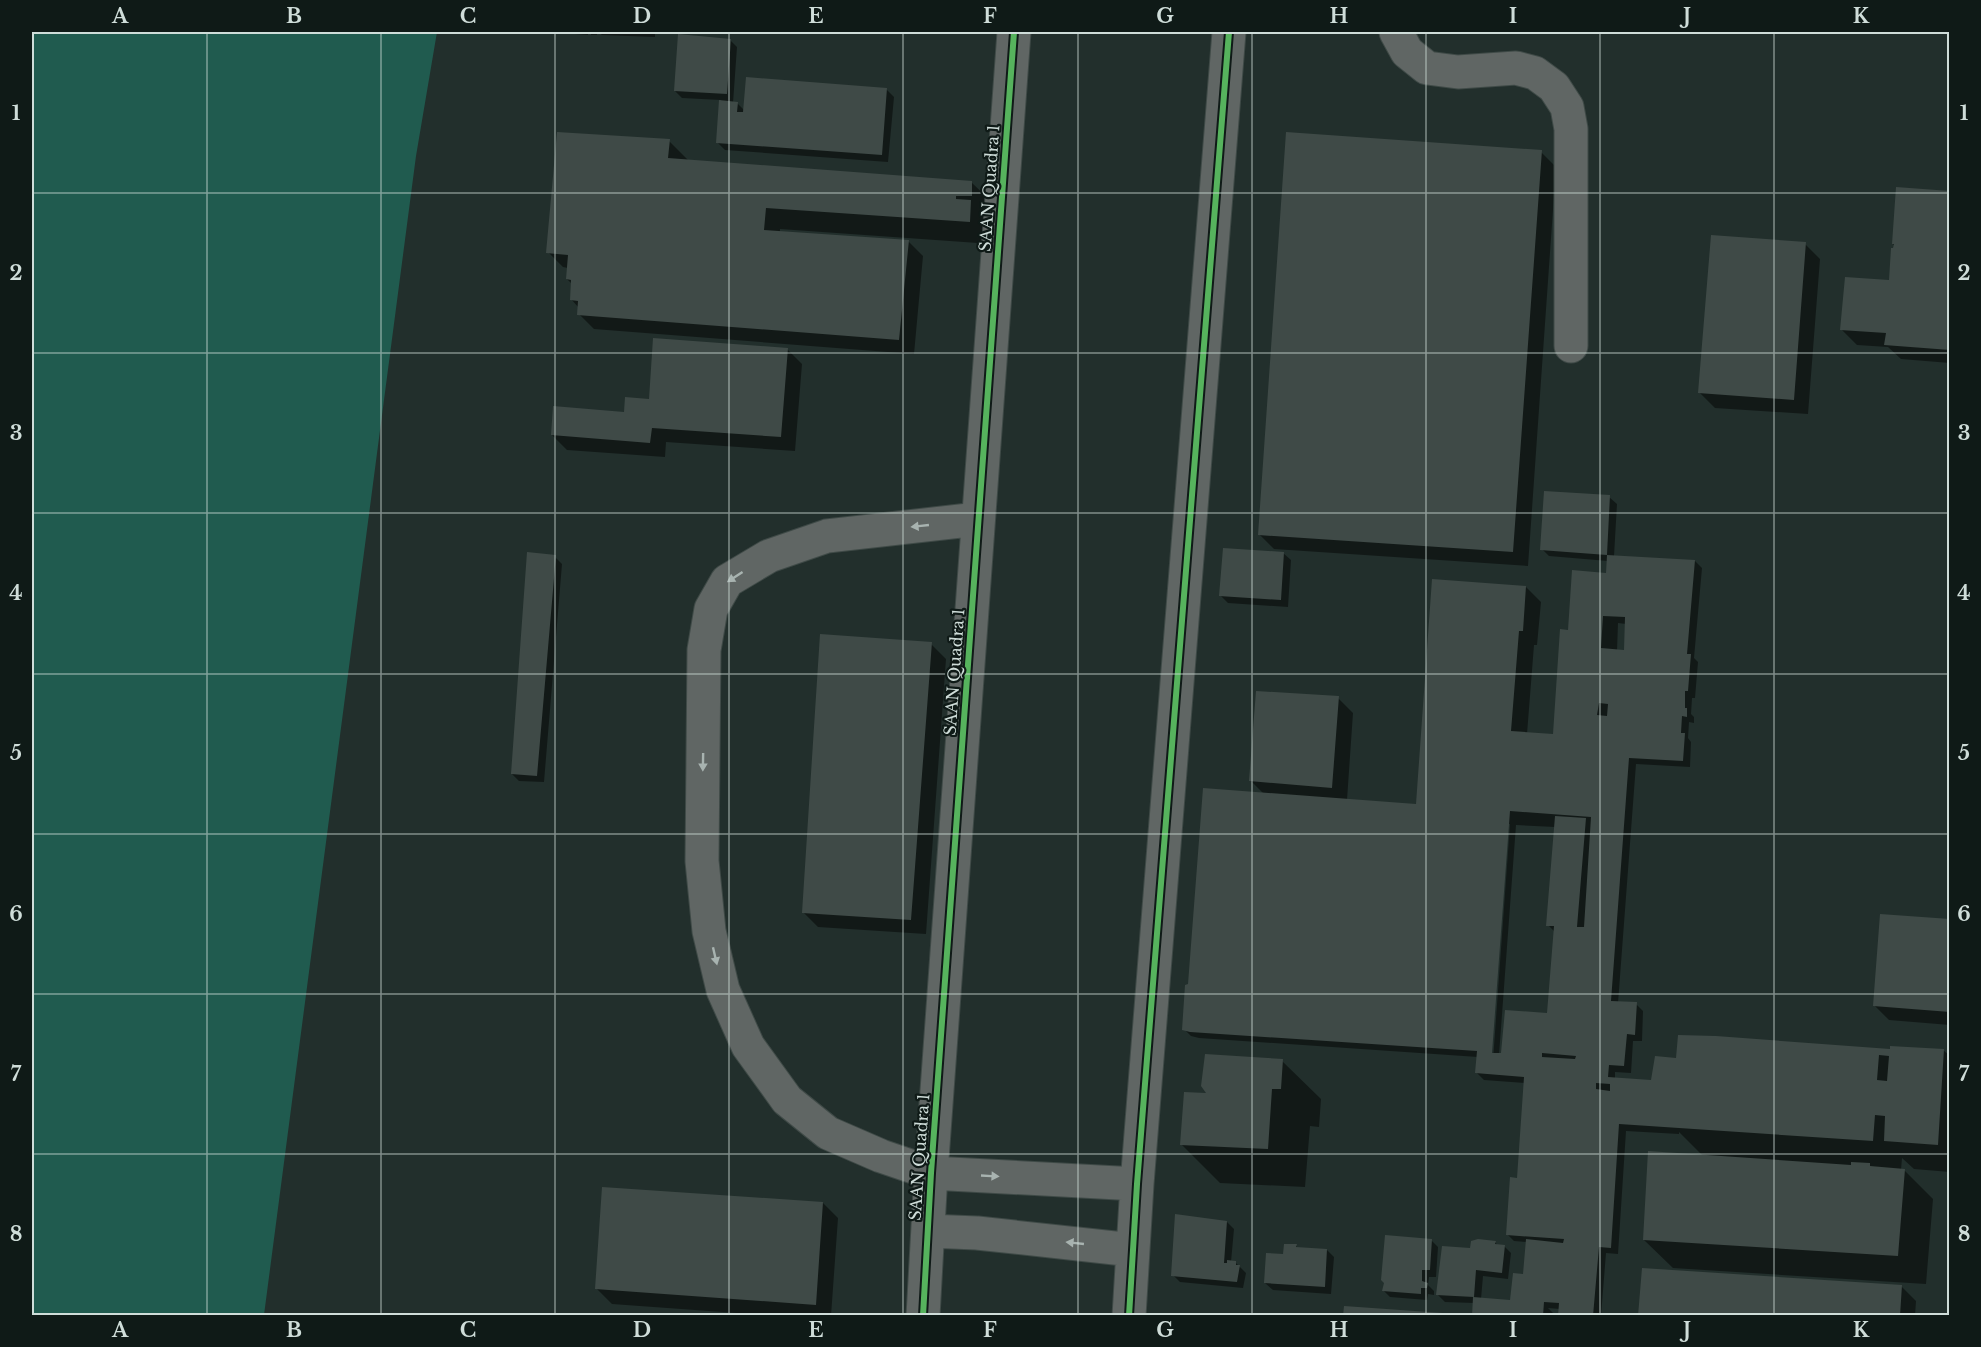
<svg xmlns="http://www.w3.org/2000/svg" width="1981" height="1347" viewBox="0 0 1981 1347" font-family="'Libre Baskerville',serif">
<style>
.green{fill:#205b4f}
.shadow{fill:#0007;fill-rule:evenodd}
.building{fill:#3f4a47;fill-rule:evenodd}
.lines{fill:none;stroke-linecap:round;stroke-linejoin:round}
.minor-casing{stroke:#3f4a47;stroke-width:35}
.minor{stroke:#606664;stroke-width:33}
.cycleway-casing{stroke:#0f1a17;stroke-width:10}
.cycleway{stroke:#56b35d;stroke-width:6}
.oneway{fill:#a8b3b0}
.grid{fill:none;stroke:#cfddd9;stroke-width:1.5;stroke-opacity:0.55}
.labels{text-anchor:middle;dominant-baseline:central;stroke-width:4.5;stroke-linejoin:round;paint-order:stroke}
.street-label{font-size:16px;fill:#cfddd9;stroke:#0f1a17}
.neatline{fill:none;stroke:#cfddd9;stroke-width:2}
.grid-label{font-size:20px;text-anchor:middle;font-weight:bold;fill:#cfddd9}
</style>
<rect width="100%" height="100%" fill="#222f2c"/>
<path class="green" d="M 32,32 L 437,32 L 416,156 L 264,1315 L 32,1315 Z"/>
<path class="shadow" d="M 572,32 L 588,32 L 588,35 L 575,34 Z
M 591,32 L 597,32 L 597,35 L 591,35 Z
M 598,32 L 655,32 L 655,37 L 602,35 Z
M 730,40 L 737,47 L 733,103 L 737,103 L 745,111 L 886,89 L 894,97 L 888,162 L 725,150 L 718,143 L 721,100 L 682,98 L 675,91 Z
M 669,141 L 689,161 L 971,182 L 994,204 L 992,244 L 780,229 L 780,232 L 908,241 L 923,256 L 914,354 L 594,329 L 579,314 L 579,308 L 571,299 L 572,284 L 567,279 L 568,268 L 563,267 L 548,252 Z
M 1541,152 L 1556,167 L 1528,566 L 1274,549 L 1259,534 Z
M 1950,192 L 1950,363 L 1901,359 L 1888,347 L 1857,345 L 1842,330 L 1890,281 L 1895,246 L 1893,244 Z
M 1805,244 L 1820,259 L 1808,414 L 1715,408 L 1700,393 Z
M 787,349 L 802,364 L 795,451 L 666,442 L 665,457 L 567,450 L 552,435 L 625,413 L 650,401 Z
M 1609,497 L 1617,504 L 1614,556 L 1695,561 L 1702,568 L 1694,658 L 1698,662 L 1695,698 L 1692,698 L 1691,714 L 1694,717 L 1694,723 L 1689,722 L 1688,738 L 1691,742 L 1690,767 L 1636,764 L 1618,1003 L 1636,1004 L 1643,1011 L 1642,1041 L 1633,1041 L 1631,1073 L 1615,1072 L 1615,1079 L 1653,1081 L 1676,1059 L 1943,1050 L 1950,1056 L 1950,1172 L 1914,1169 L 1902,1158 L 1901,1170 L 1905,1171 L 1933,1199 L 1926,1284 L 1673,1268 L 1644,1240 L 1703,1156 L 1679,1132 L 1679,1134 L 1626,1131 L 1618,1254 L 1606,1253 L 1601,1316 L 1560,1316 L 1560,1309 L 1548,1308 L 1556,1316 L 1473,1316 L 1474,1303 L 1445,1302 L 1438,1295 L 1472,1249 L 1495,1242 L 1498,1246 L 1504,1246 L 1511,1253 L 1508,1279 L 1483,1276 L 1481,1299 L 1514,1301 L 1525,1276 L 1527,1242 L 1514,1241 L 1507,1234 L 1518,1179 L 1525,1083 L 1484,1080 L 1477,1073 L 1478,1057 L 1199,1038 L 1191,1036 L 1184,1029 L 1189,986 L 1264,794 L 1251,781 L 1338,698 L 1353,713 L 1347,800 L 1420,806 L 1526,587 L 1541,602 L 1537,645 L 1534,645 L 1527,734 L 1554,736 L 1570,631 L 1607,574 L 1608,561 L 1549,556 L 1542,549 ZM 1618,623 L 1626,624 L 1625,651 L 1617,651 ZM 1507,824 L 1510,824 L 1493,1060 L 1490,1060 ZM 1516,825 L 1555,827 L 1548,925 L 1555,932 L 1549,1015 L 1499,1055 Z
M 1283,553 L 1291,560 L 1288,607 L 1228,603 L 1221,596 Z
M 555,557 L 562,564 L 544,782 L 519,781 L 512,774 Z
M 931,644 L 946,659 L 926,934 L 818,927 L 803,912 Z
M 1950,921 L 1950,1025 L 1889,1020 L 1874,1005 Z
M 1282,1061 L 1321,1099 L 1319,1127 L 1310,1126 L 1305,1187 L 1220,1183 L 1182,1145 L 1210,1095 Z
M 823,1203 L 838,1218 L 831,1316 L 777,1316 L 612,1304 L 597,1289 Z
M 1227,1222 L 1234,1229 L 1231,1262 L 1235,1262 L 1246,1273 L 1243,1288 L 1180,1282 L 1173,1275 Z
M 1431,1240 L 1438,1247 L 1436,1277 L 1429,1277 L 1428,1285 L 1434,1291 L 1434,1295 L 1428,1294 L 1427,1300 L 1390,1297 L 1383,1290 Z
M 1296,1246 L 1298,1248 L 1327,1250 L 1334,1257 L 1331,1294 L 1273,1290 L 1265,1283 L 1284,1256 Z
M 1901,1286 L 1916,1301 L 1915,1316 L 1640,1316 Z"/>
<path class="building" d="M 678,34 L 731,39 L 727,94 L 674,91 Z
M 746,77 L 887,88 L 882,155 L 716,143 L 719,100 L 738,102 L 737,112 L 743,112 Z
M 557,132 L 670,139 L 668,158 L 972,181 L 972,196 L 956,196 L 956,199 L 971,200 L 970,222 L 766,208 L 764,230 L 909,240 L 899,340 L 577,315 L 578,301 L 570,300 L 571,280 L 566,279 L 568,255 L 546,253 Z
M 1286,132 L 1542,150 L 1513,552 L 1258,535 Z
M 1896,187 L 1950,191 L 1950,350 L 1884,345 L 1886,333 L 1840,330 L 1845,277 L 1889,280 L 1891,248 L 1893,248 L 1894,244 L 1892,244 Z
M 1711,235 L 1806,242 L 1794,400 L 1698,393 Z
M 653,338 L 788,348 L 781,437 L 652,428 L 650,443 L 551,435 L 553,406 L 624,412 L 625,397 L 649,399 Z
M 1544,491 L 1610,495 L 1607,555 L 1540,550 Z
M 1223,548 L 1284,552 L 1281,600 L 1219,596 Z
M 527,552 L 556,555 L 537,776 L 511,774 Z
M 1607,555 L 1695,560 L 1687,654 L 1691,654 L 1688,691 L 1685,691 L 1685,708 L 1687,708 L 1687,717 L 1682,716 L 1681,733 L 1685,733 L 1683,761 L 1629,758 L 1611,1001 L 1637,1002 L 1635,1035 L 1627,1034 L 1624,1066 L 1609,1065 L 1608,1077 L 1651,1080 L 1655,1056 L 1676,1058 L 1678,1035 L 1716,1036 L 1890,1049 L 1890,1046 L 1944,1049 L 1938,1145 L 1884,1141 L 1885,1116 L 1875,1115 L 1873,1141 L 1619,1124 L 1611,1248 L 1599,1247 L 1593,1316 L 1558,1316 L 1559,1303 L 1544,1302 L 1543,1316 L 1472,1316 L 1473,1297 L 1510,1300 L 1513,1273 L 1523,1274 L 1526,1239 L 1563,1243 L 1564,1239 L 1506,1235 L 1510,1177 L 1517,1178 L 1524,1077 L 1475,1073 L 1477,1051 L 1190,1032 L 1182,1030 L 1185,985 L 1188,984 L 1203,788 L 1416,804 L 1432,579 L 1526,586 L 1523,631 L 1519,631 L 1511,731 L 1553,734 L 1560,629 L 1568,630 L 1572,570 L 1606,573 ZM 1603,616 L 1625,617 L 1624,650 L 1601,648 ZM 1599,703 L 1608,704 L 1607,716 L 1597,715 ZM 1510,811 L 1591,817 L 1584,927 L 1577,927 L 1586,818 L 1555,816 L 1546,926 L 1554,926 L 1547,1013 L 1505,1010 L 1501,1053 L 1492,1053 ZM 1542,1053 L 1576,1056 L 1575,1059 L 1542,1057 ZM 1879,1055 L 1889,1056 L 1887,1081 L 1877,1080 ZM 1596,1083 L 1610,1084 L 1610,1091 L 1596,1089 Z
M 820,634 L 932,642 L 911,920 L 802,913 Z
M 1256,691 L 1339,696 L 1332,788 L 1249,781 Z
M 1880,914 L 1950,919 L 1950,1012 L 1873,1006 Z
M 1205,1054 L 1283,1059 L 1281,1089 L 1272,1089 L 1268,1149 L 1180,1145 L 1184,1092 L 1206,1093 L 1201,1086 Z
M 1648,1151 L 1851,1165 L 1851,1162 L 1870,1163 L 1870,1166 L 1905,1169 L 1898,1256 L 1643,1240 Z
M 602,1187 L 823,1202 L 816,1305 L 595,1289 Z
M 1175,1214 L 1227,1221 L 1224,1263 L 1227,1263 L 1227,1260 L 1236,1261 L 1236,1265 L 1240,1265 L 1237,1282 L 1171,1276 Z
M 1385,1235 L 1432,1239 L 1430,1270 L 1422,1270 L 1422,1281 L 1428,1283 L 1427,1288 L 1421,1288 L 1421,1294 L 1382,1291 L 1384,1283 L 1381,1280 Z
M 1478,1239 L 1496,1241 L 1495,1244 L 1505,1245 L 1502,1273 L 1476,1270 L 1474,1297 L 1436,1295 L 1442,1246 L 1470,1248 L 1471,1241 Z
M 1284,1244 L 1297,1244 L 1296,1247 L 1327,1249 L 1325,1287 L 1264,1283 L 1266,1253 L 1283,1254 Z
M 1642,1268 L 1902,1285 L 1900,1316 L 1638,1316 Z
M 1344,1306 L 1457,1314 L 1457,1316 L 1343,1316 Z"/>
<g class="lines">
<defs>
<path id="minor" d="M 1396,32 L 1407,52 L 1427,68 L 1458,72 L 1516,68 L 1535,73 L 1554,87 L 1567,107 L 1571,129 L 1571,346
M 978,519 L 827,536 L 769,556 L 727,581 L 711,609 L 704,650 L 702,861 L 709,931 L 723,990 L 748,1046 L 787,1100 L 828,1133 L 881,1156 L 931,1173 L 1137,1184
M 928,1231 L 977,1233 L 1133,1250
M 923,1316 L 931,1173 L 1014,32
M 1129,1316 L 1137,1184 L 1229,32"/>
</defs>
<use href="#minor" class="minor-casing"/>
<use href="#minor" class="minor"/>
<defs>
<path id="cycleway" d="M 923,1316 L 931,1173 L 1014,32
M 1129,1316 L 1137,1184 L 1229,32"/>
</defs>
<use href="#cycleway" class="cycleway-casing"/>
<use href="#cycleway" class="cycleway"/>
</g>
<defs><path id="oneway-solid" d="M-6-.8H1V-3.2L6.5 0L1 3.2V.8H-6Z" transform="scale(1.5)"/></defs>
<g class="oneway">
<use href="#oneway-solid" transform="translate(920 526) rotate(174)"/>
<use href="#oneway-solid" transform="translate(735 577) rotate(147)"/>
<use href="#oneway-solid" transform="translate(703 762) rotate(91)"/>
<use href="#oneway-solid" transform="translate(715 956) rotate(77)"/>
<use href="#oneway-solid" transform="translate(990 1176) rotate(3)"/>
<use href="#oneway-solid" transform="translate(1075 1243) rotate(-174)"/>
</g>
<path class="grid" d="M 207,32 L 207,1316M 381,32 L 381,1316M 555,32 L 555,1316M 729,32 L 729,1316M 903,32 L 903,1316M 1078,32 L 1078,1316M 1252,32 L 1252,1316M 1426,32 L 1426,1316M 1600,32 L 1600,1316M 1774,32 L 1774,1316M 32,193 L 1950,193M 32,353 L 1950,353M 32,513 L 1950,513M 32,674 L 1950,674M 32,834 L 1950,834M 32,994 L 1950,994M 32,1154 L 1950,1154"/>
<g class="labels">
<g class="street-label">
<text transform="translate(989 188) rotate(-86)">SAAN Quadra 1</text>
<text transform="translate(954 672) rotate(-86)">SAAN Quadra 1</text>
<text transform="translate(919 1157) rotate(-86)">SAAN Quadra 1</text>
</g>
</g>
<rect width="1981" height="1347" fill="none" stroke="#0f1a17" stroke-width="66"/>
<rect x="33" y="33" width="1915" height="1281" class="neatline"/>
<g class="grid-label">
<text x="120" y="23">A</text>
<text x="294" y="23">B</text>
<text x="468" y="23">C</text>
<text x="642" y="23">D</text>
<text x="816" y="23">E</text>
<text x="990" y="23">F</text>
<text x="1165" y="23">G</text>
<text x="1339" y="23">H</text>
<text x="1513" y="23">I</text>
<text x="1687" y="23">J</text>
<text x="1861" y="23">K</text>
<text x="16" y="120">1</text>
<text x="1964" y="120">1</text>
<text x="16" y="280">2</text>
<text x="1964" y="280">2</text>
<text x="16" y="440">3</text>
<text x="1964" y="440">3</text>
<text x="16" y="600">4</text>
<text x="1964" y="600">4</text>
<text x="16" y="760">5</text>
<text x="1964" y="760">5</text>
<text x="16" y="921">6</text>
<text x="1964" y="921">6</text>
<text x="16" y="1081">7</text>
<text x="1964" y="1081">7</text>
<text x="16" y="1241">8</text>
<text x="1964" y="1241">8</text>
<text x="120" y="1337">A</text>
<text x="294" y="1337">B</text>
<text x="468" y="1337">C</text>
<text x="642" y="1337">D</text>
<text x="816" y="1337">E</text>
<text x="990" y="1337">F</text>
<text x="1165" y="1337">G</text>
<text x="1339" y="1337">H</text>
<text x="1513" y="1337">I</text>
<text x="1687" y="1337">J</text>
<text x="1861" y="1337">K</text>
</g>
</svg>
